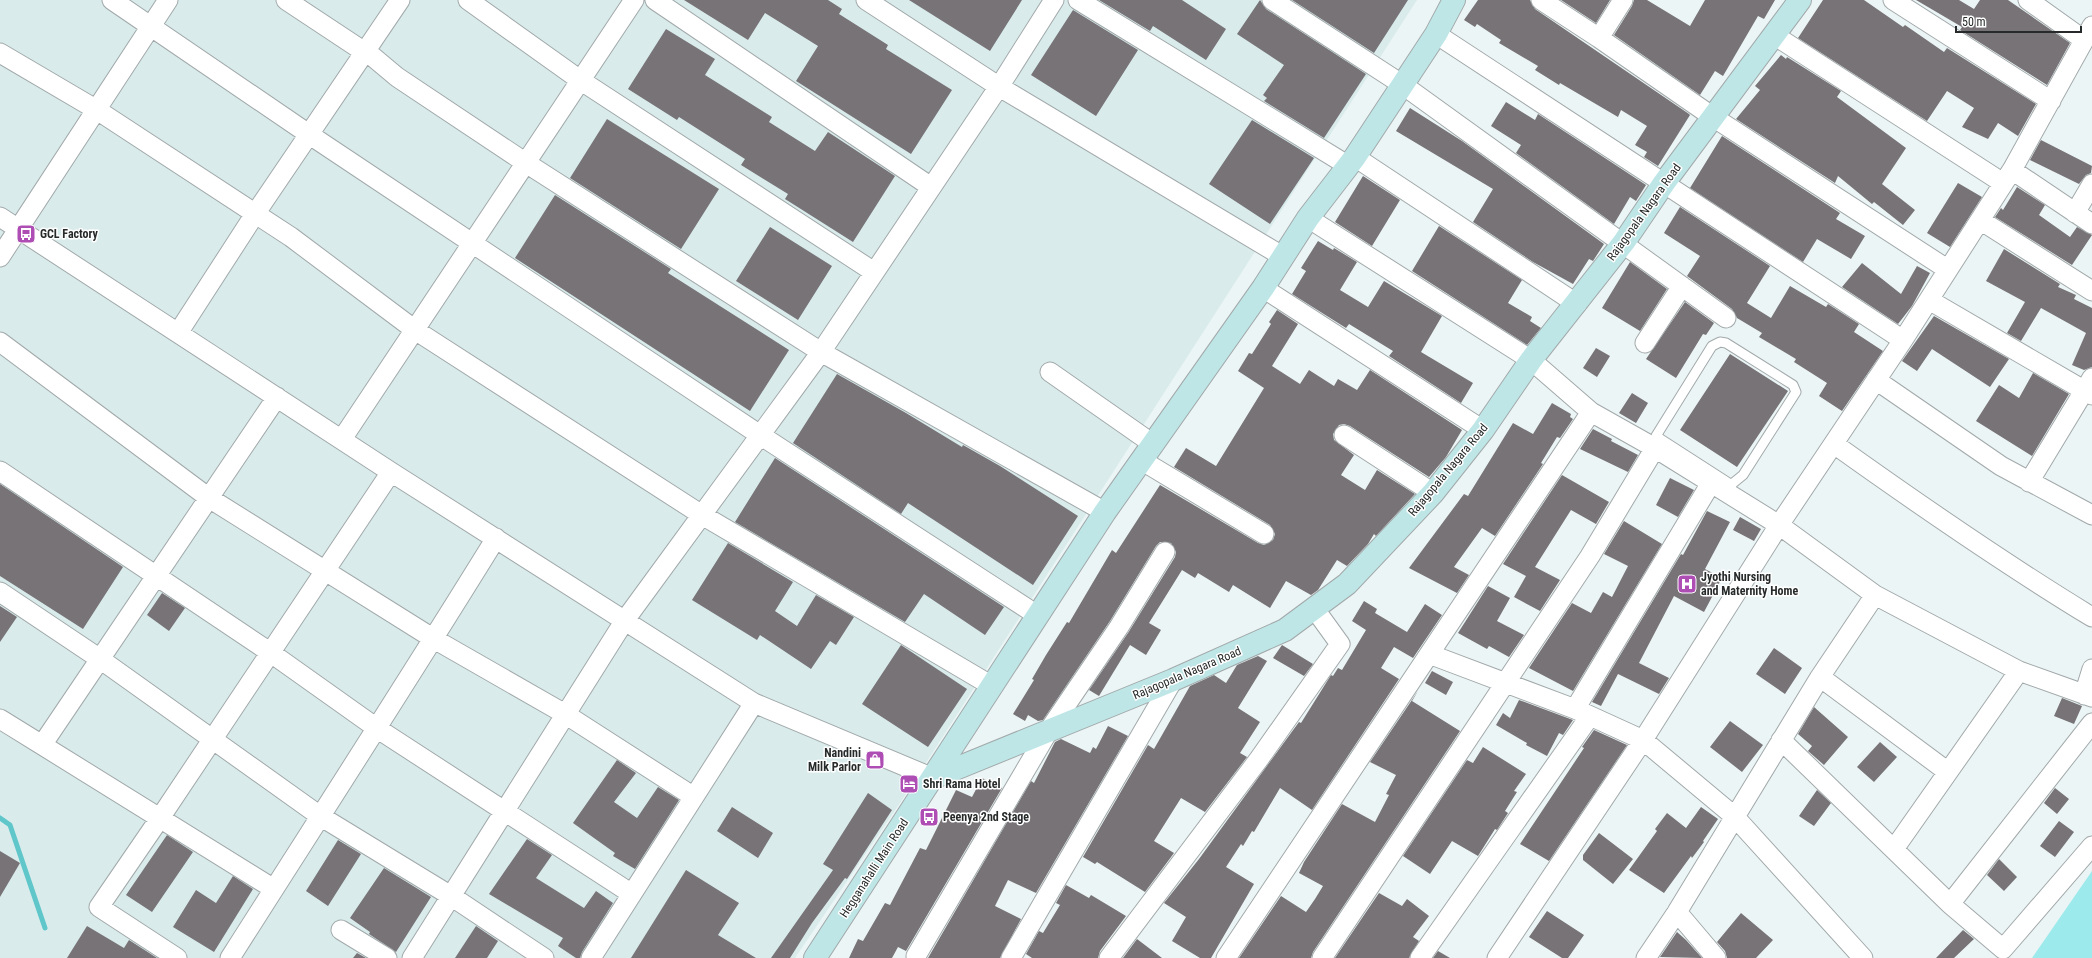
<svg xmlns="http://www.w3.org/2000/svg" width="2092" height="958" viewBox="0 0 2092 958" font-family="'Roboto Condensed',sans-serif">
<style>
.built{fill:#d9ebeb}
.green{fill:#9deaed}
.lines{fill:none;stroke-linecap:round;stroke-linejoin:round}
.stream{stroke:#5fc6ca;stroke-width:5}
.building{fill:#777377}
.lane-casing{stroke:#a2a9aa;stroke-width:11}
.street-casing{stroke:#a2a9aa;stroke-width:21}
.secondary-casing{stroke:#a2a9aa;stroke-width:24}
.lane{stroke:#fff;stroke-width:9}
.street{stroke:#fff;stroke-width:19}
.secondary{stroke:#bee6e7;stroke-width:22}
.labels{text-anchor:middle;dominant-baseline:central;stroke-width:3;stroke-linejoin:round;paint-order:stroke}
.street-label{font-size:12px;fill:#272a2a;stroke:#fff}
.poi-label{font-size:12px;font-weight:bold;fill:#272a2a;stroke:#fff;text-anchor:start}
</style>
<rect width="100%" height="100%" fill="#ecf5f5"/>
<path class="built" d="M 0,0 L 1417,0 L 902,800 L 795,958 L 0,958 Z"/>
<path class="green" d="M 2092,871 L 2092,958 L 2032,958 Z"/>
<g class="lines">
<path class="stream" d="M 0,818 L 10,825 L 45,928"/>
</g>
<path class="building" d="M 684,0 L 828,0 L 842,9 L 839,14 L 888,45 L 886,49 L 952,90 L 911,154 L 796,81 L 818,46 L 765,13 L 748,40 Z
M 909,0 L 1022,0 L 990,51 Z
M 1099,0 L 1182,0 L 1226,29 L 1206,60 L 1153,26 L 1150,31 Z
M 1260,0 L 1266,9 L 1366,74 L 1324,138 L 1264,101 L 1267,98 L 1263,95 L 1284,65 L 1237,34 Z
M 1292,0 L 1408,0 L 1374,53 Z
M 1478,0 L 1530,0 L 1535,9 L 1689,114 L 1690,115 L 1658,166 L 1644,157 L 1647,152 L 1635,145 L 1647,126 L 1621,110 L 1618,117 L 1560,83 L 1559,85 L 1535,70 L 1538,66 L 1499,43 L 1501,40 L 1477,24 L 1475,27 L 1464,20 Z
M 1561,0 L 1610,0 L 1596,23 Z
M 1634,0 L 1647,0 L 1690,26 L 1705,0 L 1775,0 L 1764,19 L 1758,16 L 1723,76 L 1715,71 L 1700,95 L 1614,35 L 1632,6 Z
M 1823,0 L 1864,0 L 1903,27 L 1905,25 L 1944,52 L 1947,48 L 2036,104 L 2018,136 L 1998,123 L 1988,139 L 1962,127 L 1974,108 L 1947,91 L 1927,121 L 1798,38 Z
M 1916,0 L 1959,0 L 1974,9 L 1980,0 L 2008,0 L 2070,43 L 2047,85 L 1960,30 L 1962,27 Z
M 1073,10 L 1138,50 L 1096,116 L 1031,75 Z
M 666,29 L 715,59 L 705,75 L 772,117 L 769,122 L 815,151 L 828,132 L 895,176 L 853,242 L 785,199 L 788,194 L 741,165 L 745,159 L 679,117 L 677,120 L 628,89 Z
M 1781,55 L 1786,59 L 1787,57 L 1841,91 L 1837,97 L 1906,148 L 1882,184 L 1915,210 L 1903,225 L 1874,202 L 1872,204 L 1838,176 L 1835,183 L 1736,119 L 1760,90 L 1755,86 Z
M 1506,102 L 1535,120 L 1538,114 L 1646,185 L 1636,201 L 1630,197 L 1614,224 L 1516,153 L 1521,145 L 1491,126 Z
M 1410,108 L 1462,141 L 1604,244 L 1593,261 L 1589,259 L 1573,284 L 1533,262 L 1473,222 L 1493,189 L 1396,131 Z
M 607,119 L 719,189 L 681,249 L 570,178 Z
M 1252,120 L 1314,158 L 1270,224 L 1209,184 Z
M 1722,136 L 1840,213 L 1836,219 L 1865,236 L 1851,259 L 1817,239 L 1803,262 L 1690,188 Z
M 2041,140 L 2092,166 L 2091,173 L 2086,175 L 2079,184 L 2030,160 Z
M 1363,176 L 1400,200 L 1372,246 L 1335,222 Z
M 1958,183 L 1982,197 L 1950,247 L 1927,233 Z
M 2017,187 L 2045,205 L 2039,215 L 2070,237 L 2077,227 L 2092,235 L 2072,265 L 1995,217 L 2001,208 L 2003,210 Z
M 555,195 L 671,269 L 668,273 L 789,350 L 750,411 L 515,258 Z
M 1680,207 L 1770,266 L 1747,303 L 1771,318 L 1790,286 L 1826,307 L 1828,304 L 1859,324 L 1854,332 L 1883,351 L 1842,411 L 1819,396 L 1827,383 L 1794,362 L 1796,359 L 1759,337 L 1762,333 L 1737,318 L 1732,309 L 1687,276 L 1700,256 L 1664,233 Z
M 1439,226 L 1522,280 L 1508,303 L 1532,317 L 1530,321 L 1541,328 L 1527,345 L 1412,271 Z
M 770,227 L 832,266 L 798,320 L 736,281 Z
M 1318,241 L 1333,250 L 1334,248 L 1357,262 L 1340,290 L 1368,307 L 1384,281 L 1442,316 L 1421,352 L 1473,383 L 1461,403 L 1389,356 L 1393,351 L 1349,324 L 1346,328 L 1292,294 L 1306,271 L 1301,268 Z
M 2004,249 L 2060,284 L 2058,287 L 2076,295 L 2074,299 L 2092,308 L 2092,367 L 2084,370 L 2072,365 L 2086,333 L 2041,308 L 2021,341 L 2007,333 L 2025,302 L 1986,281 Z
M 1630,262 L 1667,289 L 1640,331 L 1602,308 Z
M 1862,263 L 1901,294 L 1917,266 L 1930,273 L 1912,306 L 1898,324 L 1842,287 Z
M 1685,302 L 1714,323 L 1706,335 L 1703,334 L 1676,378 L 1646,359 Z
M 1277,310 L 1298,324 L 1272,366 L 1300,384 L 1309,370 L 1334,386 L 1338,379 L 1357,390 L 1370,370 L 1462,430 L 1446,457 L 1429,477 L 1350,426 L 1344,424 L 1339,425 L 1333,434 L 1334,440 L 1354,455 L 1341,475 L 1365,490 L 1377,470 L 1415,494 L 1376,536 L 1374,534 L 1368,544 L 1347,566 L 1337,560 L 1318,590 L 1311,595 L 1286,581 L 1270,608 L 1233,585 L 1229,592 L 1198,573 L 1195,578 L 1182,570 L 1149,623 L 1161,630 L 1146,655 L 1130,645 L 1099,696 L 1089,690 L 1128,633 L 1175,557 L 1176,552 L 1171,543 L 1160,542 L 1156,546 L 1110,621 L 1043,720 L 1038,721 L 1028,715 L 1025,721 L 1013,714 L 1034,680 L 1032,679 L 1046,655 L 1067,622 L 1069,623 L 1112,550 L 1116,553 L 1160,485 L 1258,543 L 1264,545 L 1273,540 L 1275,534 L 1270,525 L 1174,467 L 1186,448 L 1216,466 L 1264,388 L 1238,371 L 1249,353 L 1252,354 L 1271,324 L 1269,322 Z
M 1934,316 L 2009,359 L 1990,387 L 1932,349 L 1917,371 L 1902,361 Z
M 1596,348 L 1610,356 L 1597,377 L 1583,368 Z
M 1730,354 L 1788,391 L 1737,467 L 1680,430 Z
M 2033,373 L 2069,394 L 2032,456 L 1976,421 L 1999,385 L 2019,398 Z
M 837,374 L 906,413 L 962,447 L 963,445 L 1000,466 L 1078,516 L 1033,585 L 908,503 L 901,514 L 793,443 Z
M 1632,393 L 1648,403 L 1636,423 L 1619,413 Z
M 1552,403 L 1571,414 L 1570,417 L 1573,419 L 1560,438 L 1557,437 L 1541,463 L 1543,464 L 1495,536 L 1482,528 L 1454,567 L 1469,575 L 1457,593 L 1409,568 L 1464,494 L 1468,496 L 1513,423 L 1533,434 Z
M 1593,429 L 1612,439 L 1611,441 L 1638,455 L 1628,472 L 1580,449 Z
M 775,458 L 1004,607 L 985,635 L 924,594 L 905,622 L 735,522 Z
M 1562,475 L 1609,502 L 1596,524 L 1571,510 L 1535,567 L 1560,580 L 1540,611 L 1514,597 L 1526,576 L 1503,564 Z
M 1670,478 L 1694,490 L 1678,517 L 1656,505 Z
M 0,484 L 123,567 L 83,629 L 0,576 Z
M 1707,511 L 1730,522 L 1705,569 L 1722,578 L 1704,612 L 1674,596 L 1639,663 L 1669,678 L 1659,694 L 1618,674 L 1601,706 L 1592,702 L 1681,554 L 1683,555 Z
M 1740,517 L 1761,529 L 1754,541 L 1733,530 Z
M 1624,521 L 1662,544 L 1573,691 L 1529,668 L 1572,603 L 1591,613 L 1603,592 L 1612,597 L 1628,566 L 1604,554 Z
M 728,543 L 793,582 L 775,611 L 797,626 L 816,595 L 854,617 L 836,645 L 830,641 L 811,669 L 760,635 L 757,640 L 692,600 Z
M 1488,586 L 1510,598 L 1497,621 L 1524,635 L 1509,657 L 1489,646 L 1487,649 L 1458,633 Z
M 162,593 L 185,608 L 169,631 L 147,615 Z
M 1364,601 L 1377,609 L 1375,613 L 1407,632 L 1425,604 L 1442,615 L 1413,658 L 1394,647 L 1381,668 L 1399,679 L 1312,810 L 1280,788 L 1254,832 L 1252,831 L 1243,846 L 1241,844 L 1226,867 L 1254,884 L 1211,958 L 1200,958 L 1172,941 L 1186,917 L 1164,903 L 1199,859 L 1299,722 L 1301,723 L 1331,675 L 1333,676 L 1338,668 L 1342,670 L 1366,630 L 1352,621 Z
M 0,606 L 17,617 L 0,642 Z
M 901,645 L 967,689 L 928,747 L 862,704 Z
M 1282,645 L 1313,664 L 1304,676 L 1273,658 Z
M 1774,648 L 1802,668 L 1785,694 L 1756,674 Z
M 1258,656 L 1267,661 L 1238,708 L 1260,722 L 1240,753 L 1247,757 L 1205,812 L 1181,798 L 1154,841 L 1174,853 L 1145,892 L 1097,862 L 1095,864 L 1083,857 L 1148,745 L 1154,749 L 1190,686 L 1214,675 L 1226,683 L 1237,665 Z
M 1432,671 L 1453,682 L 1446,695 L 1425,683 Z
M 1418,691 L 1412,701 L 1460,731 L 1313,952 L 1311,958 L 1239,958 L 1281,896 L 1306,912 L 1315,899 L 1323,886 L 1299,873 L 1304,862 L 1342,804 L 1375,822 L 1389,795 L 1386,794 L 1396,775 L 1370,762 Z
M 2062,698 L 2082,706 L 2074,724 L 2054,716 Z
M 1519,700 L 1573,720 L 1563,735 L 1559,733 L 1547,756 L 1526,745 L 1527,743 L 1496,725 L 1503,713 L 1510,718 Z
M 1814,707 L 1848,737 L 1824,765 L 1808,751 L 1812,746 L 1798,734 Z
M 1730,721 L 1763,745 L 1742,772 L 1710,747 Z
M 1108,726 L 1128,736 L 1036,893 L 1008,880 L 995,906 L 1021,919 L 1000,958 L 928,958 L 1031,781 L 1034,783 L 1055,742 L 1061,739 L 1090,753 L 1093,747 L 1096,749 Z
M 1594,730 L 1627,745 L 1549,861 L 1520,844 L 1584,748 L 1582,747 Z
M 1880,742 L 1897,757 L 1874,782 L 1857,767 Z
M 1483,747 L 1526,774 L 1514,791 L 1517,792 L 1505,811 L 1508,813 L 1497,830 L 1495,829 L 1478,856 L 1452,841 L 1430,874 L 1403,856 L 1467,760 L 1473,763 Z
M 617,760 L 636,773 L 614,802 L 637,818 L 658,787 L 679,800 L 635,869 L 613,856 L 615,853 L 573,823 Z
M 982,778 L 1002,788 L 906,951 L 898,947 L 892,958 L 849,958 L 858,939 L 863,941 L 885,903 L 890,905 L 920,848 L 926,850 L 956,790 L 972,797 Z
M 2055,788 L 2069,799 L 2057,814 L 2044,803 Z
M 1817,790 L 1831,803 L 1814,826 L 1799,816 Z
M 868,793 L 892,810 L 847,879 L 845,878 L 812,923 L 790,958 L 771,958 L 833,870 L 823,864 Z
M 732,807 L 773,833 L 758,858 L 717,831 Z
M 1701,807 L 1718,819 L 1703,841 L 1704,842 L 1692,858 L 1691,856 L 1664,893 L 1629,870 L 1657,831 L 1655,829 L 1667,813 L 1686,828 Z
M 2059,821 L 2074,832 L 2055,857 L 2040,846 Z
M 1599,833 L 1633,859 L 1613,884 L 1583,860 L 1583,855 Z
M 167,835 L 193,852 L 152,912 L 126,895 Z
M 527,839 L 552,855 L 536,878 L 584,908 L 596,891 L 613,903 L 582,952 L 580,958 L 576,958 L 558,946 L 563,938 L 489,894 Z
M 338,840 L 361,854 L 328,906 L 306,891 Z
M 0,851 L 20,863 L 0,897 Z
M 1999,859 L 2017,877 L 2004,891 L 1987,875 Z
M 384,868 L 431,897 L 396,952 L 369,934 L 370,932 L 350,918 Z
M 686,870 L 739,903 L 718,935 L 756,958 L 631,958 Z
M 233,876 L 253,889 L 214,952 L 173,927 L 196,890 L 216,903 Z
M 1066,885 L 1089,898 L 1091,895 L 1126,916 L 1100,951 L 1098,958 L 1032,958 L 1026,954 L 1039,931 L 1043,933 L 1060,905 L 1056,903 Z
M 1379,893 L 1402,906 L 1407,899 L 1429,916 L 1413,937 L 1419,941 L 1409,958 L 1335,958 Z
M 1547,911 L 1584,935 L 1568,958 L 1562,958 L 1529,937 Z
M 1741,913 L 1773,940 L 1756,958 L 1727,958 L 1725,951 L 1717,942 Z
M 87,926 L 124,948 L 129,940 L 157,958 L 67,958 Z
M 476,926 L 498,941 L 487,958 L 455,958 Z
M 1963,930 L 1974,939 L 1954,958 L 1936,958 Z
M 1677,932 L 1686,940 L 1702,958 L 1660,957 Z
M 1137,939 L 1162,958 L 1123,958 Z
M 1438,951 L 1450,958 L 1433,958 Z
M 357,953 L 366,958 L 353,958 Z"/>
<g class="lines">
<defs>
<path id="lane" d="M 1656,436 L 1732,485
M 1655,448 L 1657,444 L 1656,436 L 1712,346 L 1720,342 L 1726,343 L 1793,385 L 1796,392 L 1743,475 L 1727,488 L 1726,492"/>
<path id="street" d="M 112,0 L 310,135 L 760,435 L 1037,615
M 286,0 L 363,51 L 366,51 L 397,77 L 526,163 L 821,352 L 1105,512
M 468,0 L 580,80 L 874,272
M 655,0 L 931,187
M 866,0 L 998,86 L 1282,256
M 1078,0 L 1347,165
M 1272,0 L 1403,85 L 1726,318
M 1541,0 L 1599,38 L 1713,117 L 1947,269
M 1893,0 L 2051,101
M 2028,0 L 2084,40
M 1436,34 L 1903,340
M 1774,35 L 2003,183
M 1599,38 L 1623,0
M 0,53 L 97,110 L 291,237 L 415,330 L 702,515 L 992,686
M 1355,157 L 1577,304
M 2012,170 L 2092,224
M 2075,213 L 2092,184
M 0,217 L 391,472 L 754,703 L 933,778
M 1308,218 L 1531,360 L 1591,412 L 1655,448 L 1779,525 L 1875,595 L 2019,671 L 2092,697
M 1980,220 L 2092,291
M 0,257 L 168,0
M 1263,288 L 1483,430
M 1929,300 L 2092,395
M 178,333 L 255,214 L 400,0
M 0,342 L 209,498 L 434,639 L 565,714 L 694,797
M 1645,343 L 1682,286
M 1050,372 L 1153,444
M 1876,380 L 2001,466 L 2092,515
M 1344,435 L 1433,493
M 342,439 L 634,0
M 1834,444 C 1918,504 2003,563 2092,617
M 1141,460 L 1264,534
M 0,471 L 271,653 L 378,729 L 632,894
M 2029,482 L 2092,378
M 0,592 L 100,659 L 320,816 L 451,896 L 544,958
M 1429,654 L 1575,709 L 1643,740 L 1734,816 L 1863,958
M 1820,677 L 1948,772
M 2084,695 L 2092,669
M 1575,709 L 1711,483
M 0,719 L 42,745
M 1781,740 L 1950,904 L 2003,949 L 2092,846
M 1894,849 L 2019,671
M 274,889 L 42,745 L 277,397
M 1950,904 L 2092,723
M 1677,912 L 1716,958
M 341,930 L 387,958
M 916,956 L 1049,730 L 1119,627 L 1165,552
M 177,958 L 99,907 L 160,818 L 391,472
M 230,958 C 319,818 409,679 496,538
M 412,958 L 625,620 L 821,352 L 1004,79 L 1054,0
M 591,958 L 754,703
M 1011,958 L 1173,680
M 1109,958 L 1259,759 L 1340,644 L 1314,608
M 1226,958 L 1591,412
M 1322,958 L 1590,556 L 1655,448
M 1420,958 L 1590,716
M 1497,958 L 1643,740 L 1779,525 L 1903,340 L 2012,170 L 2092,26
M 1646,958 L 1677,912 L 1820,677 L 1875,595"/>
<path id="secondary" d="M 933,778 L 1173,680 L 1285,630 L 1347,584 L 1433,493 L 1483,430 L 1531,360 L 1624,242 L 1664,183 L 1800,0
M 815,958 L 1105,512 L 1263,288 L 1308,218 L 1355,157 L 1436,34 L 1454,0"/>
</defs>
<use href="#lane" class="lane-casing"/>
<use href="#street" class="street-casing"/>
<use href="#secondary" class="secondary-casing"/>
<use href="#lane" class="lane"/>
<use href="#street" class="street"/>
<use href="#secondary" class="secondary"/>
</g>
<defs>
<symbol id="bus-square" viewBox="-11 -11 22 22"><rect x="-9" y="-9" width="18" height="18" rx="4" fill="#ae4db4" stroke="#fff"/><path d="M-5-6H5V4H4V6H2V4H-2V6H-4V4H-5ZM-3.5-4V0h7V-4ZM-3.5 1.2v1.5H-2V1.2ZM2 1.2v1.5H3.5V1.2Z" fill="#fff"/></symbol>
<symbol id="hospital-square" viewBox="-11 -11 22 22"><rect x="-9" y="-9" width="18" height="18" rx="4" fill="#ae4db4" stroke="#fff"/><path d="M-5-5h3v3.5h4V-5h3V5h-3V1.5h-4V5h-3Z" fill="#fff"/></symbol>
<symbol id="shop-square" viewBox="-11 -11 22 22"><rect x="-9" y="-9" width="18" height="18" rx="4" fill="#ae4db4" stroke="#fff"/><path d="M-5-2.5h2.3a2.7 3.5 0 0 1 5.4 0H5L5.5 6h-11ZM-1.5-2.5h3a1.5 2.3 0 0 0-3 0Z" fill="#fff"/></symbol>
<symbol id="hotel-square" viewBox="-11 -11 22 22"><rect x="-9" y="-9" width="18" height="18" rx="4" fill="#ae4db4" stroke="#fff"/><path d="M-6-4.5h1.5V1H6V5H4.5V3h-9V5H-6ZM-4 0a1.8 1.8 0 1 1 3.6 0ZM.5 0V-2.5h3Q6-2.5 6 0Z" fill="#fff"/></symbol>
</defs>
<g fill-rule="evenodd">
<use href="#bus-square" x="15" y="223" width="22" height="22"/>
<use href="#hospital-square" x="1676" y="573" width="22" height="22"/>
<use href="#shop-square" x="864" y="749" width="22" height="22"/>
<use href="#hotel-square" x="898" y="773" width="22" height="22"/>
<use href="#bus-square" x="918" y="806" width="22" height="22"/>
</g>
<g class="labels">
<g class="street-label">
<text transform="translate(1644 212) rotate(-54)">Rajagopala Nagara Road</text>
<text transform="translate(1448 470) rotate(-50)">Rajagopala Nagara Road</text>
<text transform="translate(1187 673) rotate(-23)">Rajagopala Nagara Road</text>
<text transform="translate(874 868) rotate(-57)">Hegganahalli Main Road</text>
</g>
<g class="poi-label">
<text x="40" y="234">GCL Factory</text>
<text x="1701" y="577">Jyothi Nursing<tspan x="1701" dy="14">and Maternity Home</tspan></text>
<text x="861" y="753" text-anchor="end">Nandini<tspan x="861" dy="14">Milk Parlor</tspan></text>
<text x="923" y="784">Shri Rama Hotel</text>
<text x="943" y="817">Peenya 2nd Stage</text>
</g>
</g>
<path d="M1956 26v6h125v-6" fill="none" stroke="#272a2a" stroke-width="2"/>
<text x="1962" y="26" font-size="12" fill="#272a2a" stroke="#ffffff" stroke-width="3" paint-order="stroke">50 m</text>
</svg>
